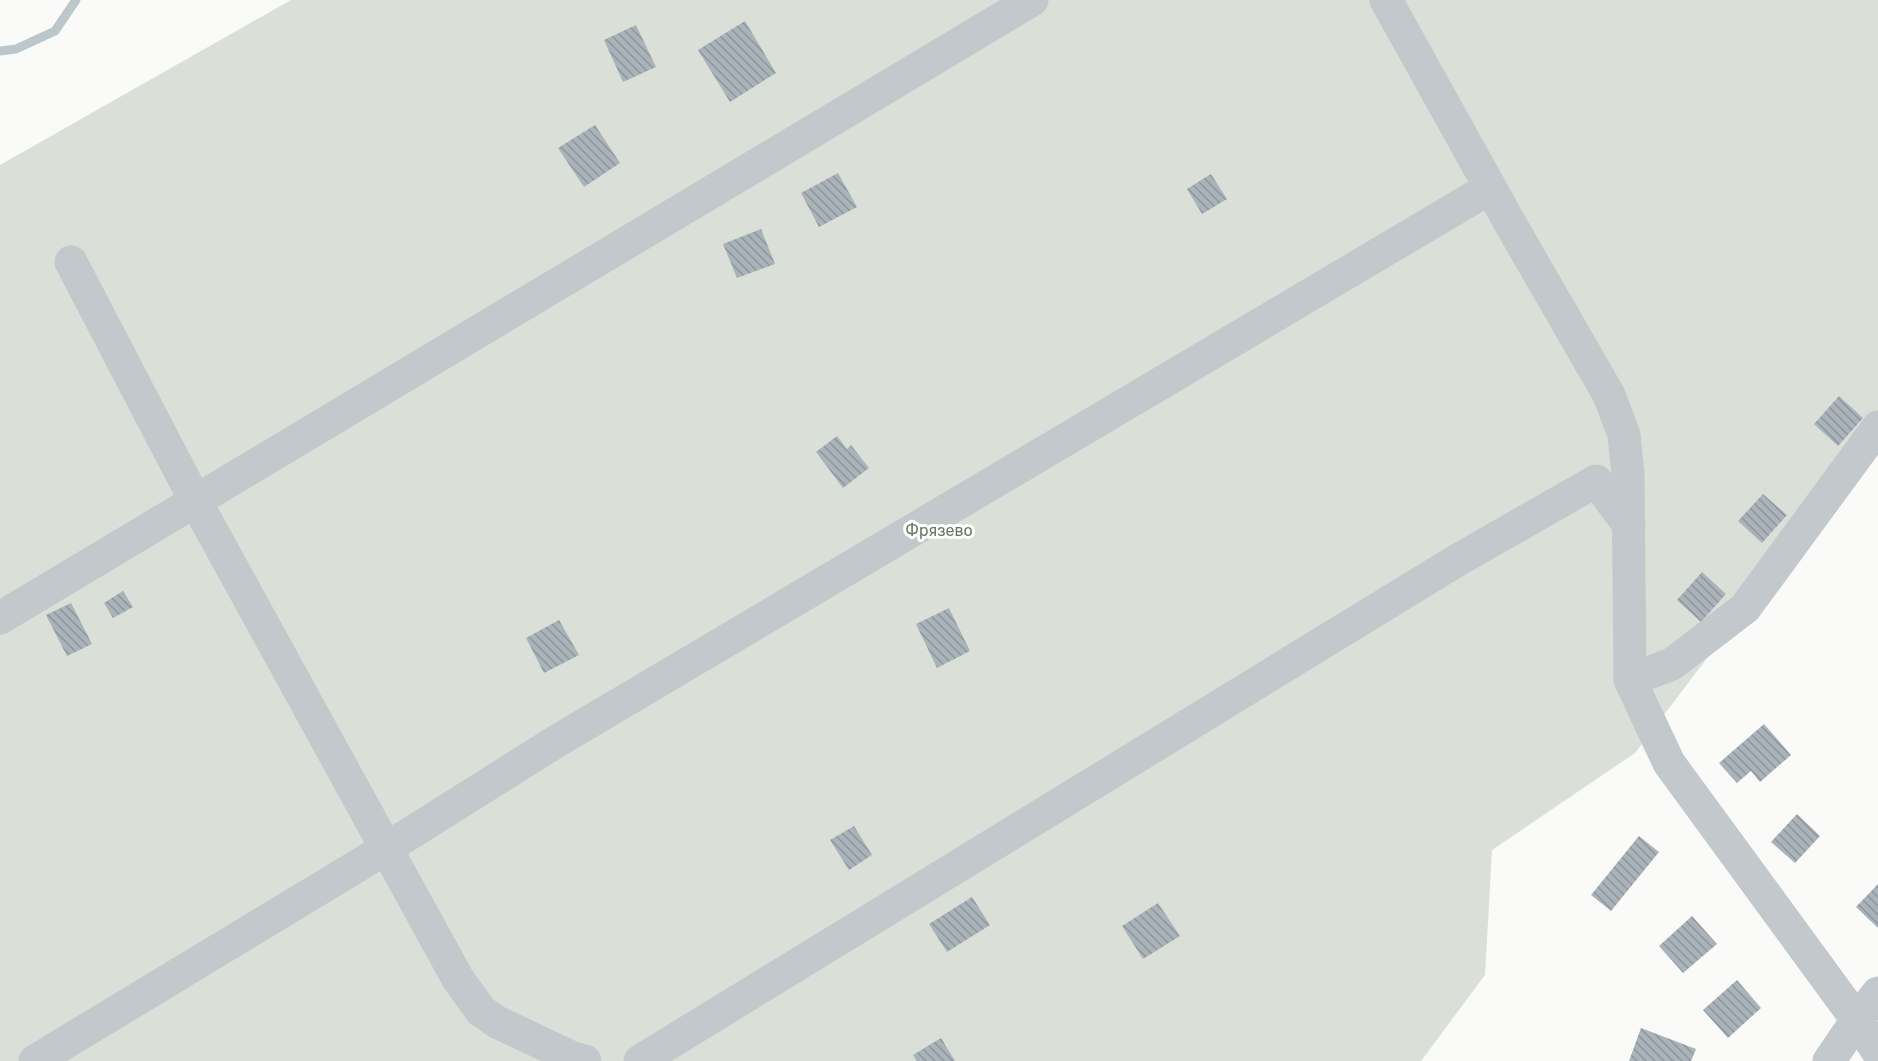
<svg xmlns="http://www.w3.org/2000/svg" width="1878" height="1061" viewBox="0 0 1878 1061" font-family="Rubik,sans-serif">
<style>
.green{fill:#dadfd7}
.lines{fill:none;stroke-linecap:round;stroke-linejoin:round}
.stream{stroke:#bbc7cb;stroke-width:9}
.building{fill:url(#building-back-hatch)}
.minor{stroke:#c3c8cc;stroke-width:33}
.labels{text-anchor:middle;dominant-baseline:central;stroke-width:6;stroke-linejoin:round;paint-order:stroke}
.park-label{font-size:16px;fill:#687a64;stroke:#fff}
</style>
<defs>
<pattern id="building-back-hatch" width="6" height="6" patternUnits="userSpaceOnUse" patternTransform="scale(1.5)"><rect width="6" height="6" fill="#aab3b9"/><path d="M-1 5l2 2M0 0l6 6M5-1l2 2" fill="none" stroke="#8e969c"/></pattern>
</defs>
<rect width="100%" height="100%" fill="#fafaf8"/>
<path class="green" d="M 291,0 L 1878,0 L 1878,427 L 1745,608 L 1635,753 L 1492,850 L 1485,975 L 1421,1061 L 0,1061 L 0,165 Z"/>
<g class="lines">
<path class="stream" d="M 0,51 L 16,49 L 55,31 L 76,0"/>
</g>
<path class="building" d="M 745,21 L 776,73 L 730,102 L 698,50 Z
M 636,25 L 656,67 L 623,82 L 604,40 Z
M 595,125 L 620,163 L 584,187 L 558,148 Z
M 838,173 L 857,207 L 819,227 L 801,193 Z
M 1211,174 L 1227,199 L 1202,214 L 1187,189 Z
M 761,229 L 775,264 L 737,278 L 723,244 Z
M 1839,396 L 1863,418 L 1838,446 L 1814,424 Z
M 837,436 L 847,449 L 851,445 L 869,468 L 843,488 L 816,452 Z
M 1763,494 L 1787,515 L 1762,543 L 1738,521 Z
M 1702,572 L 1726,594 L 1701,622 L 1677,600 Z
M 123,591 L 133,607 L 113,618 L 104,603 Z
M 71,603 L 92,644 L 67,656 L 46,615 Z
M 949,608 L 970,651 L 937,668 L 916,624 Z
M 559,620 L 579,655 L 544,673 L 526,638 Z
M 1764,724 L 1791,755 L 1760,782 L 1751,771 L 1737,783 L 1719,763 Z
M 1797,814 L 1820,836 L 1795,863 L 1771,842 Z
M 854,826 L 872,855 L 849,870 L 830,840 Z
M 1639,836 L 1659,852 L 1611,911 L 1591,895 Z
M 1878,884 L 1878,928 L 1856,907 Z
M 972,897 L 990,925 L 947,952 L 929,924 Z
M 1158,903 L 1180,936 L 1143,959 L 1122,926 Z
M 1692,916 L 1717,944 L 1683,973 L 1659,946 Z
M 1737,980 L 1761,1008 L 1728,1038 L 1703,1010 Z
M 1641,1028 L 1696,1049 L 1691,1061 L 1629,1061 Z
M 941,1038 L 955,1061 L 917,1061 L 913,1055 Z"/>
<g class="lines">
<path class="minor" d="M 1386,0 L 1511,225 L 1609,395 L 1624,435 L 1628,475 L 1630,680 L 1669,763 L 1857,1020 L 1878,1052
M 71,262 L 196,502 L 458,979 L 481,1011 L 497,1022 L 573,1058 L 585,1061
M 0,618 L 1032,0
M 1630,680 L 1672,664 L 1745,608 L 1878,427
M 35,1061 L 387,848 L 557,741 L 1490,188
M 640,1061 L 1456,561 L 1596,481 L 1629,525
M 1829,1061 L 1857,1020 L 1878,993"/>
</g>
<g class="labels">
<g class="park-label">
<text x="939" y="530">Фрязево</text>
</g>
</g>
</svg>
